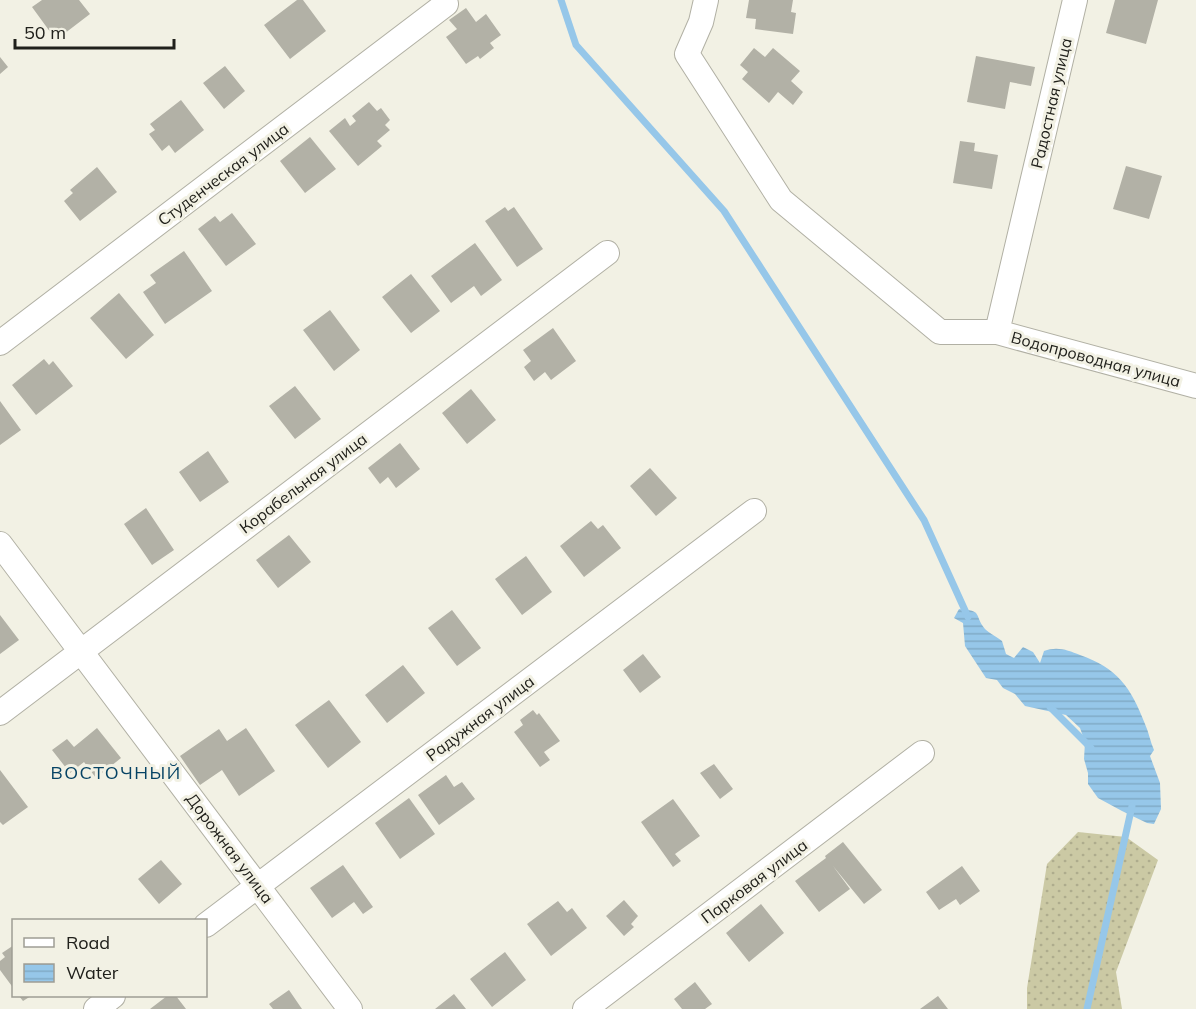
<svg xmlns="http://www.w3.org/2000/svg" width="1196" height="1009" viewBox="0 0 1196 1009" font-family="Mulish,sans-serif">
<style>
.grass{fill:url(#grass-dots)}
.water{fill:url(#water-rules)}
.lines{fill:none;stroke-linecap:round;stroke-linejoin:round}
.stream{stroke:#96c7e9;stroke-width:7}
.building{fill:#b2b1a6}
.minor-casing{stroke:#b1b0a4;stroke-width:26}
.minor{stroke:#fff;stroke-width:24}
.labels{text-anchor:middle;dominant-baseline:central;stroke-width:6;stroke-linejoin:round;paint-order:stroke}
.street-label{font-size:16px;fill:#20201b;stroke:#f2f1e4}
.neighbourhood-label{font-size:18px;letter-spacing:1.5px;fill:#064364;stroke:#f2f1e4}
</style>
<defs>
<pattern id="grass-dots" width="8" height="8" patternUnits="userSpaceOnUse" patternTransform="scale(1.5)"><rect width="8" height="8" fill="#cbc9a4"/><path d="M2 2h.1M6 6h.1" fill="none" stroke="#aeac8d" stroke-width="1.8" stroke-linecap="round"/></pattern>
<pattern id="water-rules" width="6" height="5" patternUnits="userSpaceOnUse" patternTransform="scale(1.5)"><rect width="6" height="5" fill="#96c7e9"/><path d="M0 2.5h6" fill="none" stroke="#81abc7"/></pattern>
</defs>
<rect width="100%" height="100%" fill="#f2f1e4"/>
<path class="grass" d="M 1078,832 L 1126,837 L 1158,860 L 1116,972 L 1122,1009 L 1027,1009 L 1027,988 L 1047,864 Z"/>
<path class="water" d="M 959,609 C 984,611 973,614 985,629 C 989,633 997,637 1002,641 L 1006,654 L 1014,658 L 1023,647 L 1033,652 L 1040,663 L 1044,651 C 1057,646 1068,650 1080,655 C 1117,668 1131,687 1145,724 C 1149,733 1150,741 1154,750 L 1150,756 L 1160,783 L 1161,809 L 1154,824 L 1147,823 L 1122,811 L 1098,798 L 1088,784 L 1088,773 L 1084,759 L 1085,742 L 1080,728 L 1066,715 L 1025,706 L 1015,694 L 1003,688 L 997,680 L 986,678 L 965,646 L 963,623 L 954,618 Z"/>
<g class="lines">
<path class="stream" d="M 561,0 L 576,45 L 724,211 L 924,520 L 968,617
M 1050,707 L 1091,748
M 1087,1009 L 1132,806"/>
</g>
<path class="building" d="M 42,0 L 79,0 L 90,14 L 56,40 L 32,7 Z
M 297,0 L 303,0 L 326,31 L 290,59 L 264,25 Z
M 749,0 L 793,0 L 791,12 L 796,13 L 793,34 L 755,29 L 756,19 L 746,18 Z
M 1115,0 L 1158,0 L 1146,44 L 1106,33 Z
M 466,8 L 476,22 L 486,14 L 501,35 L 490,43 L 494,48 L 480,59 L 478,56 L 466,64 L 446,37 L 457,29 L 449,20 Z
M 754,48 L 765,57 L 773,48 L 800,71 L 791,81 L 803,92 L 793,105 L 778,92 L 769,103 L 742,79 L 748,72 L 740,65 Z
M 976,56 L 1035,67 L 1031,86 L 1010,82 L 1005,109 L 967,102 Z
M 0,57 L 8,67 L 0,74 Z
M 225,66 L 245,91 L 224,109 L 203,83 Z
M 181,100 L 204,130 L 175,153 L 169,145 L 162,151 L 149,134 L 155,130 L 150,124 Z
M 369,102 L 377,111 L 381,108 L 390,120 L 385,125 L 390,130 L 377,141 L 382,146 L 358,166 L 329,131 L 345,118 L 350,126 L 356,121 L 352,116 Z
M 310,137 L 336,169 L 305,193 L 280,161 Z
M 960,141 L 975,143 L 974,151 L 998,155 L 992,189 L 953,183 Z
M 1126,166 L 1162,176 L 1149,219 L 1113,209 Z
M 97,167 L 117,192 L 80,221 L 64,201 L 73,193 L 70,190 Z
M 505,207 L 508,211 L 514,207 L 543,249 L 517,267 L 485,221 Z
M 232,213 L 256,244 L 226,266 L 198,229 L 215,216 L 220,222 Z
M 475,243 L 502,280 L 481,296 L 474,286 L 451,303 L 431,276 Z
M 184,251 L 212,291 L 165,324 L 143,292 L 156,283 L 150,275 Z
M 411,274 L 440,311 L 411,333 L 382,297 Z
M 119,293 L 154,335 L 126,359 L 90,318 Z
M 330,310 L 360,350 L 334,371 L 303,330 Z
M 553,328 L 576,361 L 551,380 L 545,372 L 534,381 L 524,367 L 531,361 L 523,350 Z
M 44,359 L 49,365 L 53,361 L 73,386 L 36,415 L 12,385 Z
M 295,386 L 321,419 L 295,439 L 269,406 Z
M 471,389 L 496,420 L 467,444 L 442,413 Z
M 0,401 L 21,430 L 0,445 Z
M 400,443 L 420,469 L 396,488 L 388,477 L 380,484 L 368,468 Z
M 208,451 L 229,482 L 200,502 L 179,472 Z
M 650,468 L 677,498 L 656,516 L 630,486 Z
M 146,508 L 174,550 L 152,565 L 124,524 Z
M 591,521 L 598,529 L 603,525 L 621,548 L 584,577 L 560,546 Z
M 289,535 L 311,562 L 278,588 L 256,560 Z
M 526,556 L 552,592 L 522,615 L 495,579 Z
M 452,610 L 481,648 L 457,666 L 428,628 Z
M 0,615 L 19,640 L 0,654 Z
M 643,654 L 661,677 L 640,693 L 623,670 Z
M 403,665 L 425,693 L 387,723 L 365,695 Z
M 329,700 L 361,742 L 328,768 L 295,725 Z
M 533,710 L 537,715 L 539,713 L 560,741 L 544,752 L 550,760 L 540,767 L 514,732 L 523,725 L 520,720 Z
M 97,728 L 121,758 L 96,778 L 84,762 L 70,773 L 52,750 L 67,739 L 74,747 Z
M 246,728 L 275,771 L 239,796 L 222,770 L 200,785 L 180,756 L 219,729 L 227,741 Z
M 714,764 L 733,789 L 720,799 L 700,773 Z
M 0,770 L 28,807 L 3,825 L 0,822 Z
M 446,775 L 454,787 L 462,782 L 475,799 L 439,825 L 418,795 Z
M 409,798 L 435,834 L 400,859 L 375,823 Z
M 673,799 L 700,836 L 675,854 L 681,861 L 673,867 L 641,822 Z
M 843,842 L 882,890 L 864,904 L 833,866 L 850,889 L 819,912 L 795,881 L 826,858 L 825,856 Z
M 161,860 L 182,884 L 159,904 L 138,879 Z
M 343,865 L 373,907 L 363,914 L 354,902 L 332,918 L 310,888 Z
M 962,866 L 980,891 L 960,905 L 956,899 L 939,910 L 926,892 Z
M 624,900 L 638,916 L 631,924 L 634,927 L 624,936 L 606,916 Z
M 558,901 L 567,912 L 572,908 L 587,928 L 551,956 L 527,924 Z
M 761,904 L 784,933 L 749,962 L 726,933 Z
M 14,945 L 14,989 L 0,970 L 0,961 L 5,957 L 2,953 Z
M 505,952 L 526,980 L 492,1007 L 470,979 Z
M 695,982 L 712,1004 L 705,1009 L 682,1009 L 674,999 Z
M 289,990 L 302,1009 L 273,1009 L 269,1004 Z
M 454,994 L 466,1009 L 435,1009 Z
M 19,996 L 31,996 L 23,1001 Z
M 167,996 L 176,996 L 186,1009 L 150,1009 Z
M 938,996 L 948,1009 L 920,1009 Z"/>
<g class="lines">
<defs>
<path id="minor" d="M 706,0 L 701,22 L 687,54 L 781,200 L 940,332 L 997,332 L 1196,386
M 997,332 L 1075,0
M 0,343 L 446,4
M 0,544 L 350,1009
M 0,713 L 607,253
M 206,925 L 754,511
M 96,1009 L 113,996
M 585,1009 L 922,753"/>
</defs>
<use href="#minor" class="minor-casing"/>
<use href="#minor" class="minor"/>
</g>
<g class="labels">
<g class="street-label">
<text transform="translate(1051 103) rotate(-77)">Радостная улица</text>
<text transform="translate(223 174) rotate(-37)">Студенческая улица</text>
<text transform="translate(1096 359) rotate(15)">Водопроводная улица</text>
<text transform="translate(303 483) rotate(-37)">Корабельная улица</text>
<text transform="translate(480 718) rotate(-37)">Радужная улица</text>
<text transform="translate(230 848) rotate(53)">Дорожная улица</text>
<text transform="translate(754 881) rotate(-37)">Парковая улица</text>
</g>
<g class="neighbourhood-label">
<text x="116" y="772">ВОСТОЧНЫЙ</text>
</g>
</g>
<rect x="12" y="919" width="195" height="78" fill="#f2f1e4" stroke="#9e9d94" stroke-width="1.5"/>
<rect x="24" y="938" width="30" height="9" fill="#ffffff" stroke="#9e9d94" stroke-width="1.5"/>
<text x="66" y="949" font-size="18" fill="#20201b">Road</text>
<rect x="24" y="964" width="30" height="18" fill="url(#water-rules)" stroke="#9e9d94" stroke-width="1.5"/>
<text x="66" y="979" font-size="18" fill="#20201b">Water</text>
<path d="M15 39v9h159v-9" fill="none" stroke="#20201b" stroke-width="3"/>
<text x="24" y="39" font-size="18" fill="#20201b" stroke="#f2f1e4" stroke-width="4.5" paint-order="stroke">50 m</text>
</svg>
